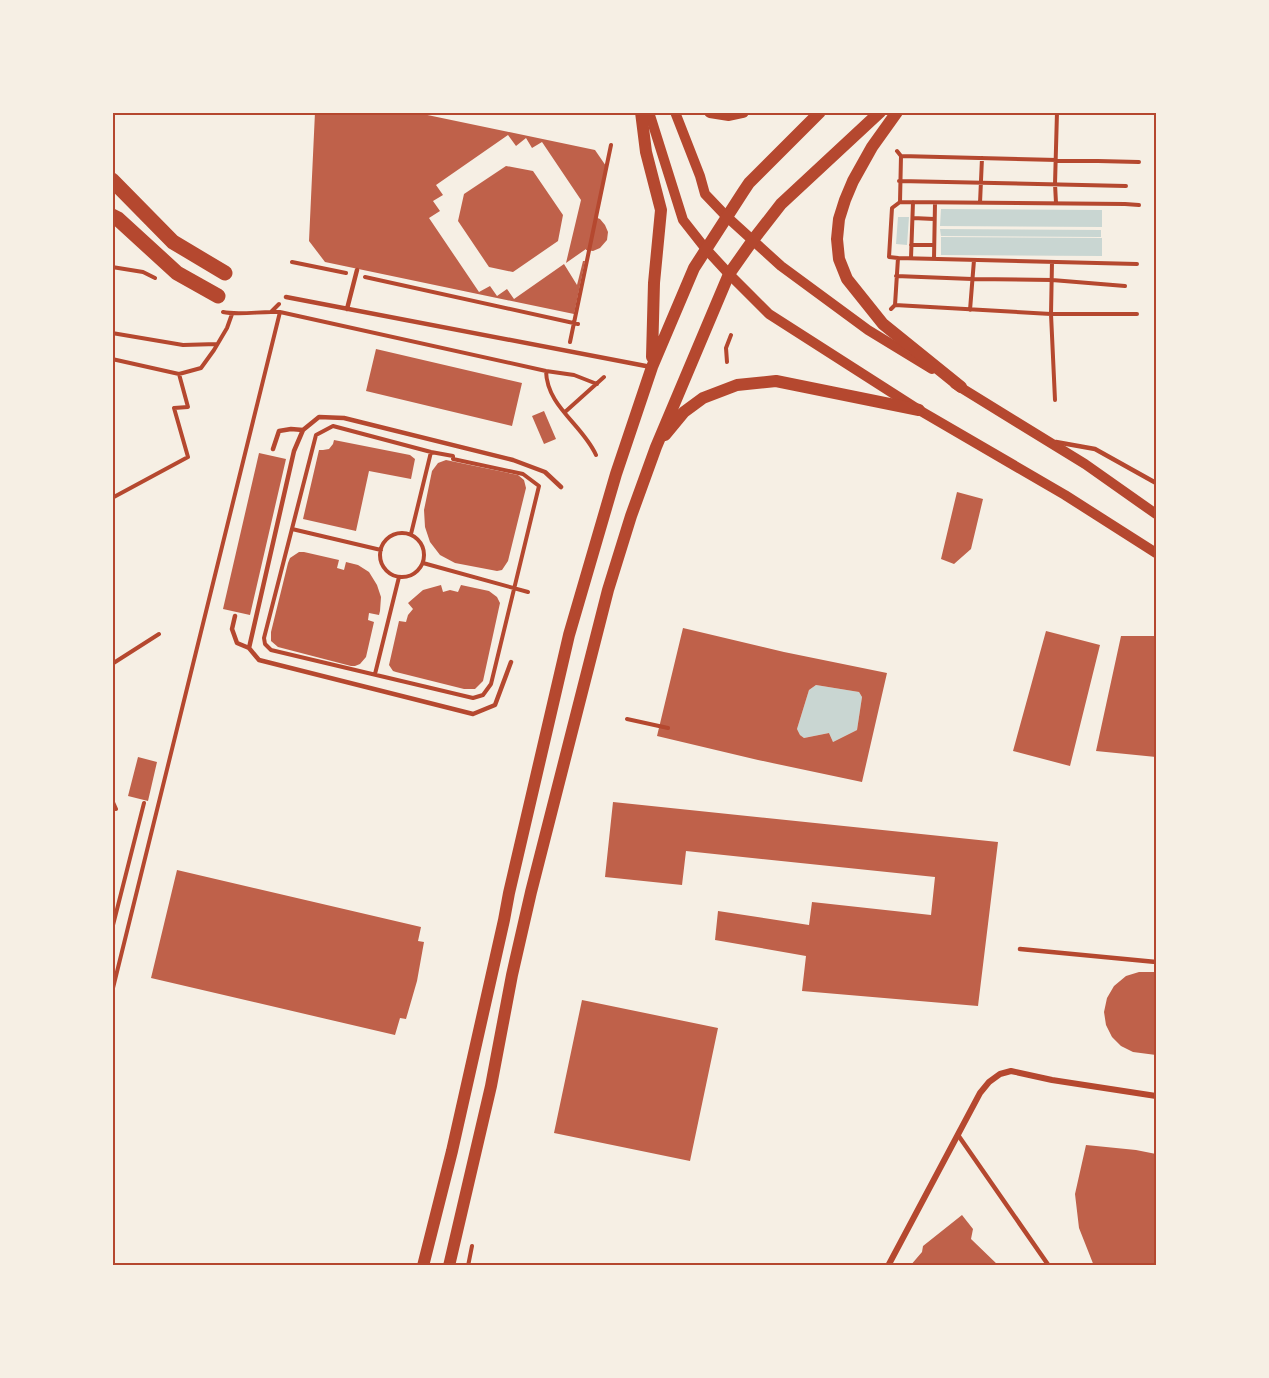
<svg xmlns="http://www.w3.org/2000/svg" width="1269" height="1378" viewBox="0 0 1269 1378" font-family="'DM Sans',sans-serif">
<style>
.water{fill:#c9d6d2}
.building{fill:#bf614a;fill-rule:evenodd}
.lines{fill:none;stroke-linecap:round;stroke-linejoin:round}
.path{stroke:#b5482f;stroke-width:4}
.service{stroke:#b5482f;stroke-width:4.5}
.minor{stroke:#b5482f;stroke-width:6}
.tertiary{stroke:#b5482f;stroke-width:10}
.secondary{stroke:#b5482f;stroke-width:12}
.motorway{stroke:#b5482f;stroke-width:15}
.neatline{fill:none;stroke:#b5482f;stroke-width:2}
</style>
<rect width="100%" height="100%" fill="#f6efe4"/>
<path class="water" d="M 941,209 L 1102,210 L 1102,227 L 940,226 Z
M 898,217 L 909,217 L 907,245 L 896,244 Z
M 940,229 L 1101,230 L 1101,237 L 941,236 Z
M 941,237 L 1102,238 L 1102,256 L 941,255 Z
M 816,685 L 859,692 L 862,697 L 857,730 L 833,742 L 829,733 L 804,738 L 800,735 L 797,729 L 809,690 Z"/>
<path class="building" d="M 315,112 L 413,112 L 595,150 L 606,166 L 595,217 L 600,219 L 605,225 L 608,232 L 607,240 L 600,248 L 593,251 L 586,250 L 586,249 L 566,263 L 581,200 L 542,142 L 532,148 L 526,138 L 516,146 L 508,135 L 436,185 L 443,195 L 433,201 L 440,211 L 429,218 L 479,292 L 490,286 L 497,296 L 507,289 L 514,299 L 564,264 L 577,285 L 583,261 L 585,261 L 574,314 L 325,262 L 309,241 Z
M 506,166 L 533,171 L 563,215 L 558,241 L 513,272 L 489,267 L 458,221 L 464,194 Z
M 376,349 L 522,383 L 512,426 L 366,391 Z
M 544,411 L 556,439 L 544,444 L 532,416 Z
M 334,440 L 410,455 L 415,459 L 411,479 L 369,471 L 356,531 L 303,519 L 319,450 L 323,450 L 329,449 L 333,444 Z
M 259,453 L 286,459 L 250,615 L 223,609 Z
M 446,460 L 518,475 L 524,480 L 526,488 L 508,561 L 502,570 L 497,571 L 455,563 L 440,555 L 430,542 L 425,527 L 424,510 L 432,471 L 438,463 Z
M 957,492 L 983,499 L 971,549 L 954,564 L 941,559 Z
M 299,552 L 304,552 L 339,560 L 337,568 L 344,570 L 346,562 L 358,565 L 369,572 L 377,585 L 381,597 L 380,611 L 379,615 L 369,613 L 368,620 L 374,622 L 366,657 L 360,664 L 355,666 L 351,666 L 278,647 L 271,641 L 271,632 L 288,563 L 290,558 Z
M 441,585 L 443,592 L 450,590 L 458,592 L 461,585 L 489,591 L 497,597 L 500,603 L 483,681 L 475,689 L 464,689 L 396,672 L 393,671 L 389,665 L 399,621 L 406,622 L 408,615 L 413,609 L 408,603 L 423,590 Z
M 683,628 L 784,652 L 887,673 L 862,782 L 758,760 L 657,736 ZM 816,685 L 859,692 L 862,697 L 857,730 L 833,742 L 829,733 L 804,738 L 800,735 L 797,729 L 809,690 Z
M 1046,631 L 1100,645 L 1070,766 L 1013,751 Z
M 1121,636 L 1156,636 L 1156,757 L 1096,751 Z
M 138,757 L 157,762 L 148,801 L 128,796 Z
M 613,802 L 998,842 L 978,1006 L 802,991 L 806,956 L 715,940 L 718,911 L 809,925 L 812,902 L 931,915 L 935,877 L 686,851 L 682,885 L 605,877 Z
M 177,870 L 421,927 L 418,941 L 424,942 L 417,981 L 406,1019 L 400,1018 L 395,1035 L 151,978 Z
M 1139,972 L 1156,972 L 1156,1055 L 1133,1052 L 1121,1046 L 1112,1037 L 1106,1025 L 1104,1012 L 1107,998 L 1114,986 L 1126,976 Z
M 582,1000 L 718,1028 L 690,1161 L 554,1133 Z
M 1086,1145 L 1136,1150 L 1156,1154 L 1156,1266 L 1094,1266 L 1079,1228 L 1075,1194 Z
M 962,1215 L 973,1229 L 971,1239 L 999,1266 L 910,1266 L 922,1252 L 923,1246 Z"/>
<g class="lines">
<path class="path" d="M 897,151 L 901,156 L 1139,162
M 899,181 L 1126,186
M 900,202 L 1125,204 L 1139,205
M 980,203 L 982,158
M 1056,203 L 1055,184 L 1057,112
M 913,218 L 934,219
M 911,245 L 934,245
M 898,258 L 1137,264
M 911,258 L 913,202
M 934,259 L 935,203
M 292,262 L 346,273
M 1052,262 L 1051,314 L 1055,400
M 112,267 L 143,272 L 155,278
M 896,276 L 972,279 L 1052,280 L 1125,286
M 365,277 L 578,324
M 279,304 L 271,312 L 280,312 L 546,371 L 574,375 L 597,384
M 895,305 L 1051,314 L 1137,314
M 891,309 L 895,305 L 898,258 L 889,257 L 892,208 L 900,202 L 901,156
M 970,310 L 974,260
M 223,312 C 236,315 257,312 271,312
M 112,333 L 183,345 L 217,344
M 570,342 L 611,145
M 112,359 L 179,374 L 201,368 L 214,350 L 227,328 L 232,314
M 727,362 L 726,348 L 731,335
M 546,371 C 547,407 582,424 596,455
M 565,412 L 604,377
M 333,426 L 431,452 L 453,456 L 453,459 L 523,474 L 539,486 L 491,684 L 483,695 L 473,698 L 271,650 L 265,644 L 264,638 L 316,435 Z
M 112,498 L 188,457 L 174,408 L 188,407 L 179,374
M 292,529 L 381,550
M380 555a22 22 0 1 1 44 0a22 22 0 1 1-44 0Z
M 411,534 L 431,452
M 423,563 L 528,592
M 112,664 L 159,634
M 375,674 L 399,577
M 627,719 L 668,728
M 112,800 L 116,809
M 112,929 L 144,803
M 112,992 L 280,312
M 468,1266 L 472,1246"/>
<path class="service" d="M 286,297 L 651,367
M 347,309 L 357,270
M 1056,442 L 1095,449 L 1156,483
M 273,449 L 279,431 L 291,429 L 303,430
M 235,616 L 232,629 L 237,643 L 249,648
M 511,662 L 495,705 L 473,714 L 259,660 L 249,648 L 294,451 L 303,430 L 319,417 L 344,418 L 513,460 L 545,472 L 561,487
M 1020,949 L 1156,962
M 958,1135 L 1049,1266"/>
<path class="minor" d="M 888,1266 L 980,1093 L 989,1082 L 1000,1074 L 1011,1071 L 1052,1080 L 1156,1096"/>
<path class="tertiary" d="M 649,112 L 683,220 L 705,248 L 729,274 L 769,314 L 919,410 L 1065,495 L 1156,553
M 675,112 L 700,176 L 705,194 L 726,216 L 781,266 L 868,330 L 932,369
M 955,384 L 1085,464 L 1156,514"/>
<path class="secondary" d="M 641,112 L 646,152 L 661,210 L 654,283 L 652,357
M 710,112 L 729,115 L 743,112
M 897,112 L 872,147 L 853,181 L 845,200 L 839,219 L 837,239 L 839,259 L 847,279 L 883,324 L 961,387
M 665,435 L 684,412 L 703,398 L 737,385 L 776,381 L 919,410
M 423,1266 L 452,1151 L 504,920 L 509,893 L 569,635 L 616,474 L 652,367 L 694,268 L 743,192 L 749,183 L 820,112
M 449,1266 L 491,1086 L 512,975 L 531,892 L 608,590 L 631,516 L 656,447 L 729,274 L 753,240 L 781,204 L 880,112"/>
<path class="motorway" d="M 112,180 L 173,242 L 225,273
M 112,216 L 118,219 L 177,273 L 218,296"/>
</g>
<rect width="1269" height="1378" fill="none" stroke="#f6efe4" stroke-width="228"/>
<rect x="114" y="114" width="1041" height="1150" class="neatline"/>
</svg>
